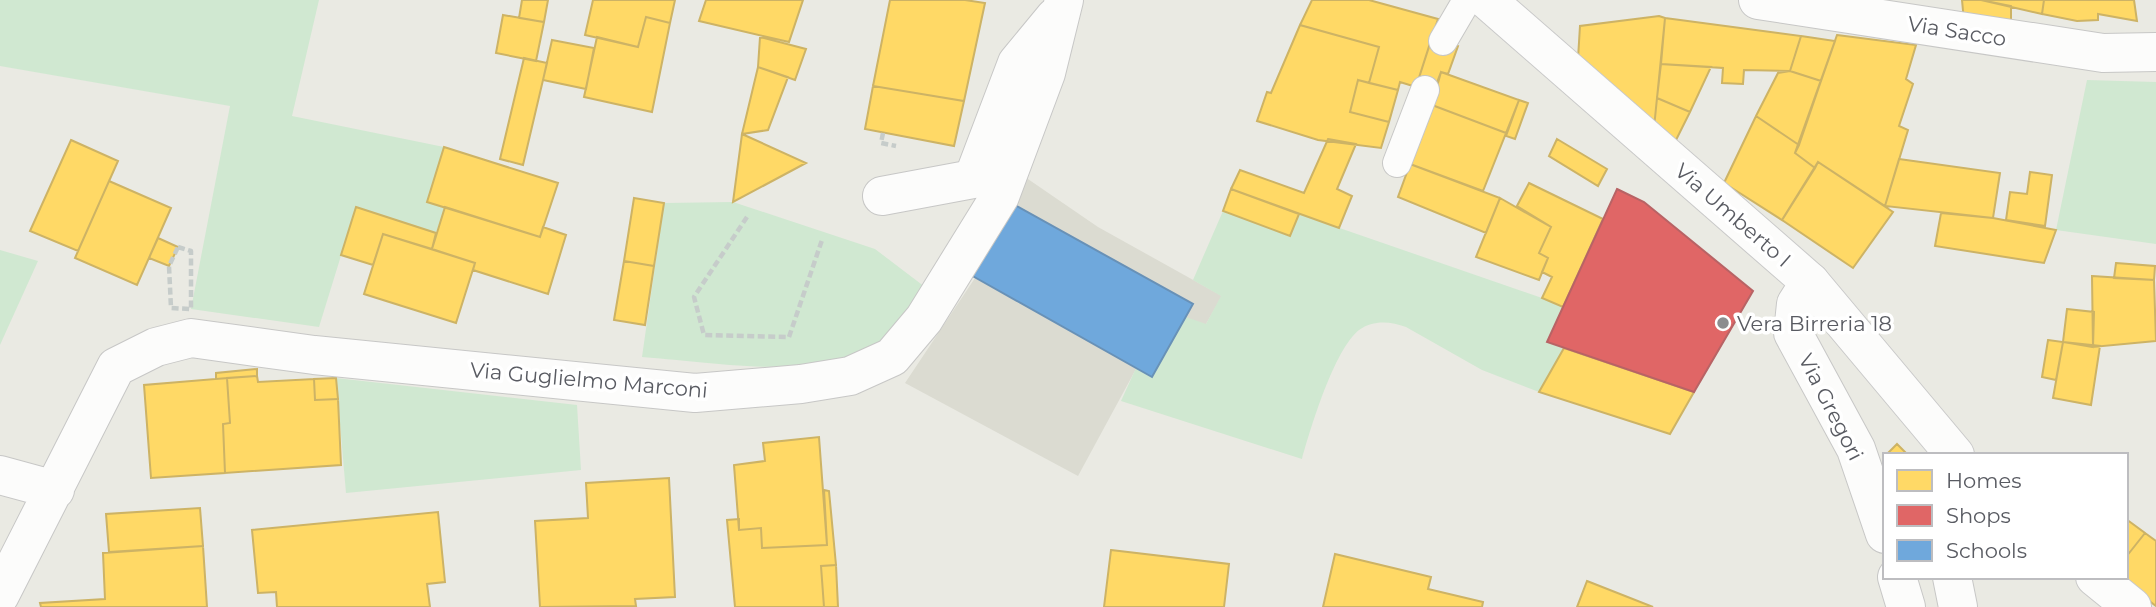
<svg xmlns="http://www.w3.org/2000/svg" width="2156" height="607" viewBox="0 0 2156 607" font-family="Montserrat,sans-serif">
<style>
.education{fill:#dbdbd1}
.green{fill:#d0e8d1}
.homes{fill:#ffd966;stroke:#cdb365;stroke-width:2}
.shops{fill:#e06666;stroke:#b86365;stroke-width:2}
.schools{fill:#6fa8dc;stroke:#6891b7;stroke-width:2}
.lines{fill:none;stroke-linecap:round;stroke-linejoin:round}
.service-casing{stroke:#c7c7c6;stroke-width:30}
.minor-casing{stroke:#c7c7c6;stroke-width:40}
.tertiary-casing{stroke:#c7c7c6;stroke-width:40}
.secondary-casing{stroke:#c9c9c9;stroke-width:40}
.path{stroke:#c6ccca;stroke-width:4.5;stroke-dasharray:7 3.5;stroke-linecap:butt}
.service{stroke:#fcfcfb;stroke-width:28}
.minor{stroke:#fcfcfb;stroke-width:38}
.tertiary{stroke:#fcfcfb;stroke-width:38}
.secondary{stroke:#fcfcfb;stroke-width:38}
.poi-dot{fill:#8c8d8f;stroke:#fff;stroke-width:2.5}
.labels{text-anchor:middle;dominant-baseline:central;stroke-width:7;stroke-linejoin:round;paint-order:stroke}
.street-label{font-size:21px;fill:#595b62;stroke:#fff}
.poi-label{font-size:21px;fill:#595b62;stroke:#fff;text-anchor:start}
</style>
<rect width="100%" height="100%" fill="#eaeae3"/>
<path class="education" d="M 1025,177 L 1098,227 L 1222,296 L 1206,324 L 1152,377 L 1136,369 L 1078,476 L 905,383 L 975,278 Z"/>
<path class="green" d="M 0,0 L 319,0 L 292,116 L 444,147 L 427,202 L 445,207 L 436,233 L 356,207 L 319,327 L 191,309 L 230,106 L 0,66 Z
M 2087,80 L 2156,82 L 2156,244 L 2056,230 Z
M 733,202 L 875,249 L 925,287 C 911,304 899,328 882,342 C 835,384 702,361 642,357 L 664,203 Z
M 1223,211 L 1289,236 L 1299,214 L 1542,298 L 1563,307 L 1547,341 L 1564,348 L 1539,392 L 1482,370 L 1406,327 C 1390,321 1373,320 1359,330 C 1334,350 1311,427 1302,459 L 1121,401 L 1136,368 L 1152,377 L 1186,317 L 1206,324 L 1221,296 L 1193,280 Z
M 0,250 L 38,261 L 0,345 Z
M 336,378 L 577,405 L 581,470 L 346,493 Z"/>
<path class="homes" d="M 522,0 L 548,0 L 544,22 L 519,18 Z
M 593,0 L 675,0 L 670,23 L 646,17 L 638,47 L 585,35 Z
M 706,0 L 803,0 L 789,42 L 699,21 Z
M 890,0 L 965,0 L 985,3 L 964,101 L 873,86 Z
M 1312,0 L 1369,0 L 1438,19 L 1416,87 L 1400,82 L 1398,90 L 1369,83 L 1379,47 L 1300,25 Z
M 1962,0 L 1981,0 L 2011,6 L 2011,27 L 1964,21 Z
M 1981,0 L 2044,0 L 2042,14 Z
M 2044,0 L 2134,0 L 2137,21 L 2098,14 L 2098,20 L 2077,21 L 2042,14 Z
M 503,15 L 544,22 L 536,61 L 496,53 Z
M 1659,16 L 1665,18 L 1654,128 L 1577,75 L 1580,26 Z
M 646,17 L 670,23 L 652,112 L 584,97 L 597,37 L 638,47 Z
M 1665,18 L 1801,36 L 1790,71 L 1744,70 L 1743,84 L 1722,83 L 1723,68 L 1661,64 Z
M 1300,25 L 1379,47 L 1369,83 L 1358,80 L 1350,112 L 1389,122 L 1381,148 L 1318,140 L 1257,121 L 1267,92 L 1271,93 Z
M 1837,35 L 1916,45 L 1906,79 L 1913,84 L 1899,126 L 1908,130 L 1885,206 L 1818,162 L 1815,168 L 1795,153 Z
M 1801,36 L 1835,41 L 1821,81 L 1790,71 Z
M 760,37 L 806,49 L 795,80 L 758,67 Z
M 1432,37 L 1458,46 L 1448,74 L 1441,72 L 1433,93 L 1416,87 Z
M 552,40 L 594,48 L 586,89 L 543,80 Z
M 524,58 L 547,63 L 523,165 L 500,159 Z
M 1661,64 L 1711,67 L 1690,112 L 1657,98 Z
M 758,67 L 788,77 L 768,130 L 742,134 Z
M 1790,71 L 1821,81 L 1799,145 L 1756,116 L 1778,73 Z
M 1441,72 L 1519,100 L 1506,133 L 1432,105 Z
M 1358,80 L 1398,90 L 1389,122 L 1350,112 Z
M 873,86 L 964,101 L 954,146 L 865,129 Z
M 1657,98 L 1690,112 L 1675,142 L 1654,128 Z
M 1519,100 L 1528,103 L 1515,139 L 1506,136 Z
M 1432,105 L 1506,133 L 1483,191 L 1410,164 Z
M 1756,116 L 1799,145 L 1795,153 L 1815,168 L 1782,220 L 1724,183 Z
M 742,134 L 806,163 L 733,202 Z
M 1328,139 L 1356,144 L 1337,189 L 1352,196 L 1339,228 L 1231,189 L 1240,170 L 1304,193 Z
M 1557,139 L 1607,169 L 1598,186 L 1549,156 Z
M 71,140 L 118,161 L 78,251 L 30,231 Z
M 444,147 L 558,183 L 540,237 L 427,202 Z
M 1899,159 L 2000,173 L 1993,218 L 1885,206 Z
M 1818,162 L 1893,212 L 1853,268 L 1782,220 Z
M 1410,164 L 1500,198 L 1486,233 L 1398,197 Z
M 2030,172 L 2052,175 L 2045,226 L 2006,220 L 2010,192 L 2027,194 Z
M 109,181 L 171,208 L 137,285 L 75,258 Z
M 1529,183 L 1603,219 L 1563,307 L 1542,298 L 1552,277 L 1542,272 L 1548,258 L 1539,253 L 1551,227 L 1517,206 Z
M 1231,189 L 1299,214 L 1290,236 L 1223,211 Z
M 634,198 L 664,203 L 654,266 L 624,261 Z
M 1500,198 L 1551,227 L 1539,253 L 1548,258 L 1539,280 L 1476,257 Z
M 356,207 L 436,233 L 432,249 L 383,234 L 373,265 L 341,255 Z
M 445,207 L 540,237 L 543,227 L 566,235 L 548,294 L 473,270 L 475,263 L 432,249 Z
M 1941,213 L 1993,218 L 2056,230 L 2044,263 L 1935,246 Z
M 383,234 L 475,263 L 456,323 L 364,294 Z
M 158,238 L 178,247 L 169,266 L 149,258 Z
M 624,261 L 654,266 L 645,325 L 614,320 Z
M 2116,263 L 2155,266 L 2154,280 L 2114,278 Z
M 2092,276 L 2154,280 L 2156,341 L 2093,347 Z
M 2067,309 L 2094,312 L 2093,347 L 2063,342 Z
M 2048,340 L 2063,342 L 2056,380 L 2042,377 Z
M 2063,342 L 2100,346 L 2091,405 L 2053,398 Z
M 1564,348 L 1694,392 L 1670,434 L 1539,392 Z
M 257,369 L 257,376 L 216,379 L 216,373 Z
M 257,376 L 258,382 L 314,379 L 315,400 L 338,399 L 341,465 L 225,473 L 223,424 L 230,423 L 227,378 Z
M 227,378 L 230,423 L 223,424 L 225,473 L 151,478 L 144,385 Z
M 336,378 L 338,399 L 315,400 L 314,379 Z
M 819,437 L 827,545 L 762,548 L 761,528 L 739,530 L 734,465 L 765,461 L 763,443 Z
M 1897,444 L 1908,455 L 1886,455 Z
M 669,478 L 675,597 L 635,599 L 636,606 L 540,607 L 535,521 L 588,518 L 586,483 Z
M 824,490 L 829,491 L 836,565 L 821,566 L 824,607 L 735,607 L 727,520 L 739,519 L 739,530 L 761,528 L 762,548 L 827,545 Z
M 200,508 L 203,546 L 109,552 L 106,514 Z
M 438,512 L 445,582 L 427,584 L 430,607 L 277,607 L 276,592 L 258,593 L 252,530 Z
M 2126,519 L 2145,533 L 2126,557 Z
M 2145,533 L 2156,541 L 2156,606 L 2117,577 L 2126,577 L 2126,557 Z
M 203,546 L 207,607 L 41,607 L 40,603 L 105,599 L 103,553 Z
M 1111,550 L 1229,564 L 1224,607 L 1104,607 Z
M 1335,554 L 1431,577 L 1428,589 L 1483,602 L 1482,607 L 1323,607 Z
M 836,565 L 838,607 L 824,607 L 821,566 Z
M 1587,581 L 1653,607 L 1577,607 Z"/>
<path class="shops" d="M 1617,189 L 1644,202 L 1753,291 L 1694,392 L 1547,342 Z"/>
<path class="schools" d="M 1013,204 L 1193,304 L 1152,377 L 969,274 Z"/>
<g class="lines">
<defs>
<path id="service" d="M 1443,41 L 1467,0
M 1397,163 L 1425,90"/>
<path id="minor" d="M 882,196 L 973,179 L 1017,63 L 1055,17
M 1810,282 L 1796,304 L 1793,333 L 1856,449 L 1885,534
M 0,475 L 55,490
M 1897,577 L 1906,607
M 1952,577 L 1958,607
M 0,595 L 116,367 L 156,347 L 191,338 L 314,355 L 695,393 L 801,384 L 850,376 L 892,357 L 924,319 L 1000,196 L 1046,73 L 1064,0"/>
<path id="tertiary" d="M 1758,0 L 2103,53 L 2156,52"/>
<path id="secondary" d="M 1487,0 L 1810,282 L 1955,455
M 2095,577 L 2132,607"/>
</defs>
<use href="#service" class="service-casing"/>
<use href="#minor" class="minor-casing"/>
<use href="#tertiary" class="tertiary-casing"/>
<use href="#secondary" class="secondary-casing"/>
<path class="path" d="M 883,133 L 881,143 L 896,146
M 747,217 L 694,297 L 704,335 L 788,337
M 178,247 L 191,251 L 191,309 L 171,308 L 169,266 Z
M 789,337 L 822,240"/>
<use href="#service" class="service"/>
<use href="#minor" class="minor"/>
<use href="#tertiary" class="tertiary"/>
<use href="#secondary" class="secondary"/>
</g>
<circle class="poi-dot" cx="1723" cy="323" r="7"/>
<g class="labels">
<g class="street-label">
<text transform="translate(1957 31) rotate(9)">Via Sacco</text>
<text transform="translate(1733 215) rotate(41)">Via Umberto I</text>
<text transform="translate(589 380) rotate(5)">Via Guglielmo Marconi</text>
<text transform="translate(1831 407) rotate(63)">Via Gregori</text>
</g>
<g class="poi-label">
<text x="1737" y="323">Vera Birreria 18</text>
</g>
</g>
<rect x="1883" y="453" width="245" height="126" fill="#ffffff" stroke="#bdbdc0" stroke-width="2"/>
<rect x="1897" y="470" width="35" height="21" fill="#ffd966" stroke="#bdbdc0" stroke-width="2"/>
<text x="1946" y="488" font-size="21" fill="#595b62">Homes</text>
<rect x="1897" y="505" width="35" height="21" fill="#e06666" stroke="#bdbdc0" stroke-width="2"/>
<text x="1946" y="523" font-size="21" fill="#595b62">Shops</text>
<rect x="1897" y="540" width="35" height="21" fill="#6fa8dc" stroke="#bdbdc0" stroke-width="2"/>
<text x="1946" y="558" font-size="21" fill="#595b62">Schools</text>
</svg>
